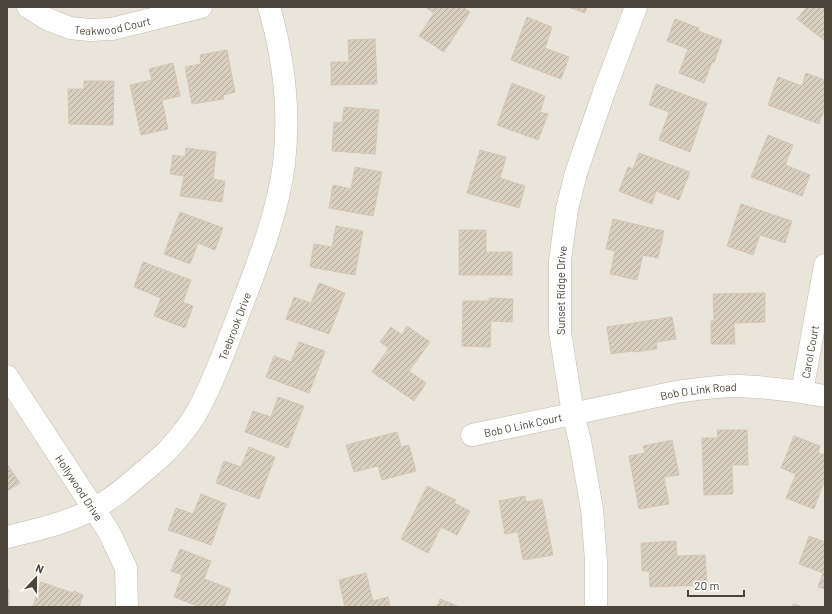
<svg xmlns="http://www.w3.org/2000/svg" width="832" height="614" viewBox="0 0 832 614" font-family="Barlow,sans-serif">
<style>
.residential{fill:#eae5da}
.building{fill:url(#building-hatch);stroke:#d3c7b4}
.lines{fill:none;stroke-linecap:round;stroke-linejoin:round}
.minor-casing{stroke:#c2bbae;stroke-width:23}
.minor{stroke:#fff;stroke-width:22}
.labels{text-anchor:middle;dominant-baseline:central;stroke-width:3.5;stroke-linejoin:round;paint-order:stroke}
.street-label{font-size:11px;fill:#4b4439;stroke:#fff}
</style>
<defs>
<pattern id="building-hatch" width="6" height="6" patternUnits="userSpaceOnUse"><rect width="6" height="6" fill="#d8cfc1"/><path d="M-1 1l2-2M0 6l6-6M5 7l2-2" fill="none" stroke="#b1aa9e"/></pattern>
</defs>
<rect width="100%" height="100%" fill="#f6f3ec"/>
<path class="residential" d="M 7,7 L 825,7 L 825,607 L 7,607 Z"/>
<path class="building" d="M 425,7 L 463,7 L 470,12 L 444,52 L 419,36 L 434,13 Z
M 568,7 L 587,7 L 585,13 Z
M 807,7 L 825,7 L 825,41 L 797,19 Z
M 527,17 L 552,27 L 545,48 L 569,57 L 561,79 L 511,60 Z
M 675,19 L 699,28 L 698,31 L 722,40 L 714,63 L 712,62 L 704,83 L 679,73 L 688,49 L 667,41 Z
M 375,39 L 377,84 L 331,85 L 331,62 L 349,62 L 348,40 Z
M 227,50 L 235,92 L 223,95 L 224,99 L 192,104 L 185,67 L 201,64 L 200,55 Z
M 173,63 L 180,96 L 162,100 L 168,129 L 141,135 L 130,85 L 152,80 L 149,69 Z
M 806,73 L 825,80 L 825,108 L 819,124 L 768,105 L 778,77 L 802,86 Z
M 84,81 L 114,81 L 113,125 L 69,124 L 68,89 L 84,89 Z
M 512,83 L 545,96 L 540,112 L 548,114 L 538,140 L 497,125 Z
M 656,84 L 707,103 L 690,152 L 659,140 L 669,112 L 649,105 Z
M 344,107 L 379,110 L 375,154 L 332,151 L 334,122 L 342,123 Z
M 768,135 L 793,145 L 785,165 L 810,175 L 802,196 L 751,177 Z
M 186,148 L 216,152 L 213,179 L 225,181 L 222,202 L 180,196 L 184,176 L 170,174 L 173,155 L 185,157 Z
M 480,150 L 506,157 L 500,178 L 525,186 L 519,208 L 467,193 Z
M 639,153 L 690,172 L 679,200 L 656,191 L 652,204 L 619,191 L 628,167 L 633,169 Z
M 355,167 L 382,172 L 373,216 L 329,208 L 333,185 L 351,189 Z
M 741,204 L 792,221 L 785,243 L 760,235 L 753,255 L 727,246 Z
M 180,212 L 223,228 L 215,250 L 198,243 L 190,264 L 164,254 Z
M 613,219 L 664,231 L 658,258 L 643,255 L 637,280 L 610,274 L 615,251 L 606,249 Z
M 336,226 L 363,231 L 355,275 L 310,267 L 314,244 L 332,247 Z
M 459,230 L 486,230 L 486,252 L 512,252 L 512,275 L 459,275 Z
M 143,262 L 191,280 L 183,302 L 193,306 L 185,328 L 154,316 L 161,298 L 134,287 Z
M 319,283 L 345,293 L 329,334 L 286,319 L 294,297 L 311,303 Z
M 765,293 L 765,322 L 734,323 L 735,344 L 711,344 L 711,321 L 714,321 L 713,294 Z
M 489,298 L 513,299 L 512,322 L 491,321 L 490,347 L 462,346 L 463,301 L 489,301 Z
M 672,317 L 676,339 L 656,342 L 657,349 L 633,352 L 632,351 L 611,354 L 607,327 Z
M 407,326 L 430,342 L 409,371 L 426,383 L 414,401 L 372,372 L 389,348 L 380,342 L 391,327 L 402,335 Z
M 299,342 L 325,351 L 309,393 L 266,377 L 274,356 L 291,362 Z
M 278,397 L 304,406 L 288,448 L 245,432 L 253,411 L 271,417 Z
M 717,430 L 747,430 L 748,465 L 732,465 L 733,494 L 704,495 L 702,438 L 718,438 Z
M 397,432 L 401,447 L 409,445 L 416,471 L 382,480 L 378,466 L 354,472 L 346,445 Z
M 794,436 L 820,446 L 818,453 L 825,455 L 825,479 L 814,509 L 786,498 L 796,474 L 781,468 Z
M 672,440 L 679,475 L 664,477 L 669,504 L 639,509 L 629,456 L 645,453 L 643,446 Z
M 249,447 L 275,457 L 259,499 L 216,483 L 224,461 L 241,467 Z
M 7,464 L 20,483 L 7,491 Z
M 427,486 L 456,500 L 454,503 L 470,511 L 457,535 L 441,527 L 428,553 L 401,539 Z
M 201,494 L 226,504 L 211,545 L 168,530 L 176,508 L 193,514 Z
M 525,496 L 526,502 L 542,499 L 553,555 L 523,560 L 518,532 L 505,534 L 499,501 Z
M 809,536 L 825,542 L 825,589 L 818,587 L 823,573 L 799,564 Z
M 676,541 L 677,556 L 705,555 L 707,585 L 650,587 L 649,571 L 642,571 L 641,543 Z
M 180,549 L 211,561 L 204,579 L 231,589 L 224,607 L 200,607 L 174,597 L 182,575 L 171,571 Z
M 366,573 L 373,601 L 388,597 L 390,607 L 345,607 L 339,580 Z
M 41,582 L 73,593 L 74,591 L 83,595 L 79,607 L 37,607 L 33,606 Z
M 7,588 L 9,589 L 9,607 L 7,607 Z
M 440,599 L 460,607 L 437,607 Z
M 794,604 L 803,607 L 792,607 Z"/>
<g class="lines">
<defs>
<g id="minor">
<path id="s1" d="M 28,7 L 47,19 L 70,28 L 90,30 L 112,29 L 201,7"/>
<path id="s2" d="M 7,376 L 109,532 L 126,568 L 127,607"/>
<path id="s3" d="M 802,392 L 825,265"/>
<path id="s4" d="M 472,435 L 676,392 C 697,389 717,386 738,386 C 767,387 797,391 825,396"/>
<path id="s5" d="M 7,537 C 36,530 68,523 95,508 C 112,499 127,486 142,473 C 150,466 159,459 167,451 C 178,439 189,426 197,412 C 213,383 224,352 236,321 C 255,270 277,218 284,164 C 290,111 284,58 269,7"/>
<path id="s6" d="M 596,607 L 596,561 L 592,509 L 580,441 L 573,414 L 560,332 L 560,261 L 567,209 L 576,173 L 604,92 L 636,7"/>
</g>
</defs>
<use href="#minor" class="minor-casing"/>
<use href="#minor" class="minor"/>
</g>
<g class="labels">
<g class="street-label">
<text stroke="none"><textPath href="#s1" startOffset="90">Teakwood Court</textPath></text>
<text stroke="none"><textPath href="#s6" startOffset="320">Sunset Ridge Drive</textPath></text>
<text stroke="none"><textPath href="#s5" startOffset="328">Teebrook Drive</textPath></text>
<text stroke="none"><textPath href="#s3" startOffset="41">Carol Court</textPath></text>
<text stroke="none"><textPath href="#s4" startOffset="231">Bob O Link Road</textPath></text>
<text stroke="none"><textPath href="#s4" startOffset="52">Bob O Link Court</textPath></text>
<text stroke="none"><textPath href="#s2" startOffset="133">Hollywood Drive</textPath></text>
</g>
</g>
<rect width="832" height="614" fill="none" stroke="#4b4439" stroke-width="16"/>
<g transform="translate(36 578) rotate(22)" stroke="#ffffff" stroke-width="3" paint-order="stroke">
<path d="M0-3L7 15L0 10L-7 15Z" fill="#4b4439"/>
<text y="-6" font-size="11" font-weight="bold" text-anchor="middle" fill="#4b4439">N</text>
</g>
<path d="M688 590v6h56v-6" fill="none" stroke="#4b4439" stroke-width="2"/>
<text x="694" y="590" font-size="12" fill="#4b4439" stroke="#ffffff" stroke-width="3" paint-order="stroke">20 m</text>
</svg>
